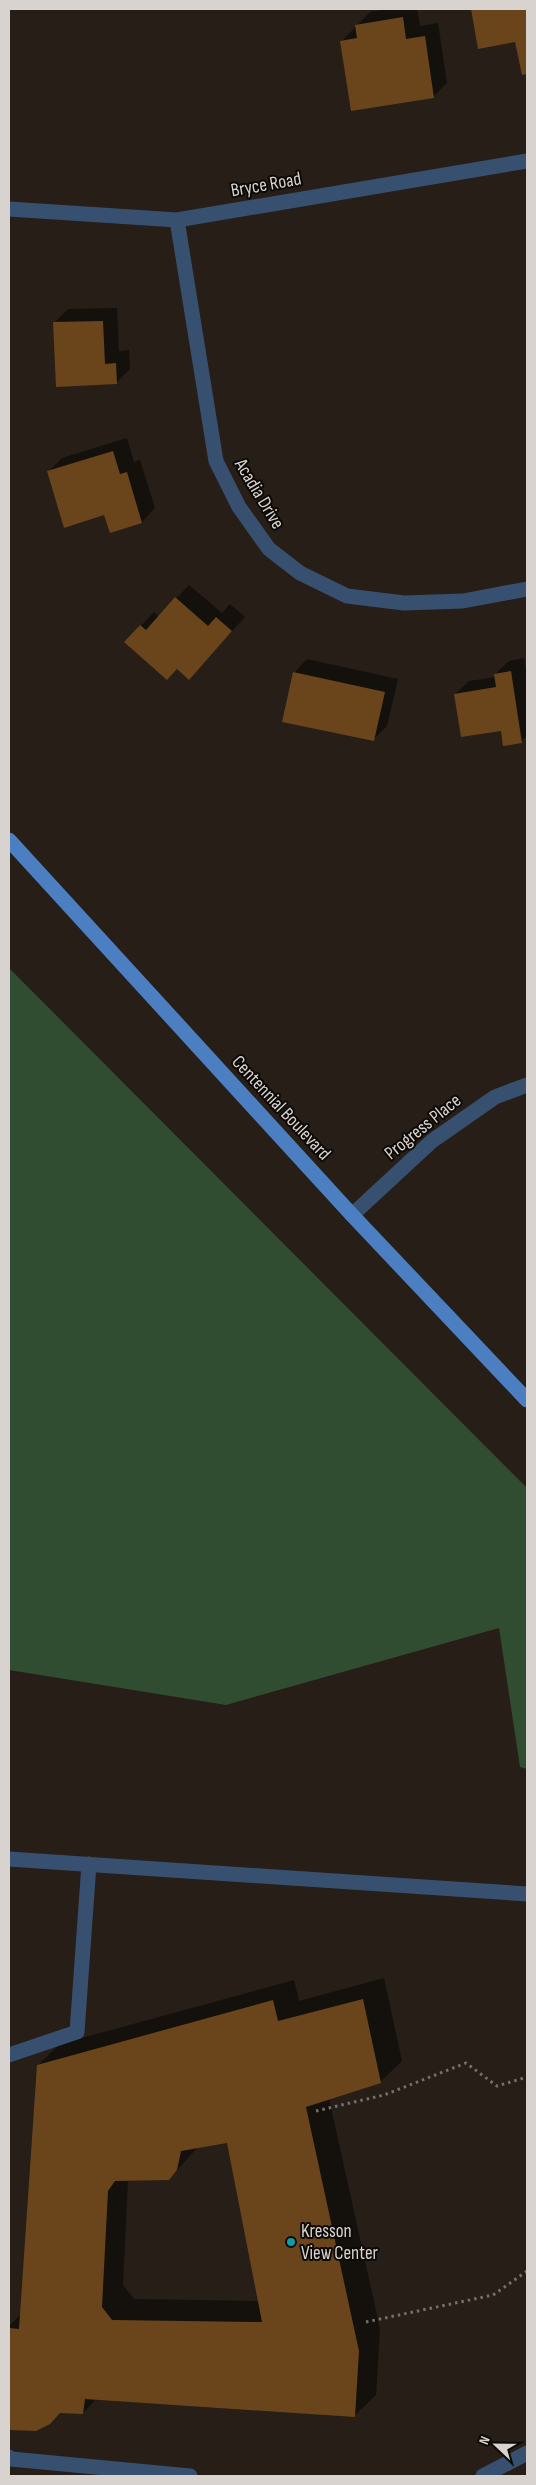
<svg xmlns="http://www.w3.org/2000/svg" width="536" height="2485" viewBox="0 0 536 2485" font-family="'Sofia Sans Condensed',sans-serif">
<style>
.green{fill:#304d31}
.shadow{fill:#0007;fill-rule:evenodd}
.building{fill:#6a451c;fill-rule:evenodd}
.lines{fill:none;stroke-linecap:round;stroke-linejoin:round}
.path{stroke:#76706a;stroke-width:3;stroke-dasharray:2.5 4;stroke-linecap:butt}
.minor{stroke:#385070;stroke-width:15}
.major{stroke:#4c7fc1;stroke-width:15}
.culture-dot{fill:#0f9aa8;stroke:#0c0906;stroke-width:2}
.labels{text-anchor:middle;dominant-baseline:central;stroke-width:4;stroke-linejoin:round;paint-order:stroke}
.street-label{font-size:19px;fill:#d8d3ce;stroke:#0c0906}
.poi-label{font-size:19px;fill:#d8d3ce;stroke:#0c0906;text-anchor:start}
</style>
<rect width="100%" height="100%" fill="#261e17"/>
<path class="green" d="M 9,968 L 527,1488 L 527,1769 L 520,1767 L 499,1628 L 226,1705 L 9,1670 Z"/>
<path class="shadow" d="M 388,9 L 417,9 L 420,26 L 438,23 L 447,83 L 433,97 L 342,41 L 370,12 Z
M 472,9 L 527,9 L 527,72 L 523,73 L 516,41 L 479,48 Z
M 117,308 L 119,351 L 129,350 L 130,369 L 117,382 L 54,323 L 68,309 Z
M 127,438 L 134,462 L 140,460 L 155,508 L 142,522 L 105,514 L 49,471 L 62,458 Z
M 189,585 L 222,613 L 230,604 L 245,617 L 189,678 L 178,668 L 126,642 L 154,612 L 159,617 Z
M 524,658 L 527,677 L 527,736 L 521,741 L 455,694 L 469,681 L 496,677 L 495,674 L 509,661 Z
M 307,659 L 398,679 L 387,726 L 374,739 L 294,673 Z
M 384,1978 L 402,2061 L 380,2082 L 329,2098 L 380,2329 L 376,2395 L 354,2416 L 97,2398 L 83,2413 L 61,2412 L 36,2430 L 9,2429 L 9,2326 L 21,2314 L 38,2065 L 60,2044 L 294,1980 L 299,2001 ZM 228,2141 L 259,2301 L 134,2299 L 123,2285 L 128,2180 L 169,2179 L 198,2147 Z"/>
<path class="building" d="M 471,9 L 527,9 L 527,74 L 522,75 L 515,42 L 478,49 Z
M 403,17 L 406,39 L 425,36 L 434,98 L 351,111 L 340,41 L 357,38 L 355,25 Z
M 103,321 L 105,364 L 116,363 L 117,384 L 56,387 L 53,322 Z
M 113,451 L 120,474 L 127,472 L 142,523 L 110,533 L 104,515 L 64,528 L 47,471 Z
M 175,597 L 208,626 L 216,617 L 232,631 L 189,680 L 177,669 L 167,680 L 124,642 L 140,625 L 146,630 Z
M 511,671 L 522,743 L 503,746 L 501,731 L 461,737 L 454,694 L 496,687 L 494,674 Z
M 293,672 L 385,692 L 374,741 L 282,722 Z
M 363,1999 L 381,2083 L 306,2107 L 359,2351 L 355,2417 L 85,2399 L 83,2414 L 60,2413 L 50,2424 L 36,2431 L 9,2430 L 9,2328 L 19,2329 L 37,2065 L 273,2000 L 278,2021 ZM 227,2143 L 262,2322 L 112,2320 L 102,2307 L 108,2191 L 115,2181 L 169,2180 L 177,2170 L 181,2151 Z"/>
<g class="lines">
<path class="path" d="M 316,2111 L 384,2095 L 466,2063 L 497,2086 L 527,2077
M 366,2322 L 493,2295 L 527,2271"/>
<path class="minor" d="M 9,209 L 177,220 L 527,161
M 177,220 L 216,461 L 239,507 L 269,549 L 300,573 L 347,596 L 404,603 L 463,601 L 527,589
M 352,1215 L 432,1141 L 495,1097 L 527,1085
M 9,1859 L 527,1894
M 9,2055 L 77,2032 L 89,1864
M 9,2457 L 11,2459 L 190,2476
M 483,2476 L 527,2453"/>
<path class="major" d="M 9,840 L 352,1215 L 527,1400"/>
</g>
<circle class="culture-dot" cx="291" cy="2242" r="5"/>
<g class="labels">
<g class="street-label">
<text transform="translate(266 185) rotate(-10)">Bryce Road</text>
<text transform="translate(259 494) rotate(59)">Acadia Drive</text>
<text transform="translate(281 1108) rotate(47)">Centennial Boulevard</text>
<text transform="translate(423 1127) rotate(-39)">Progress Place</text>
</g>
<g class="poi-label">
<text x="301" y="2231">Kresson<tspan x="301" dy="22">View Center</tspan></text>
</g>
</g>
<rect width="536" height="2485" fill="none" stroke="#d8d3ce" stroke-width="20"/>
<g transform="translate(496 2445) rotate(292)" stroke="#0c0906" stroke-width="4" paint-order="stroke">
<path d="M0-4L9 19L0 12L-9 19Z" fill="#d8d3ce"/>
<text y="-8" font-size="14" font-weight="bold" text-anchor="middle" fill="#d8d3ce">N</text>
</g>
</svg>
